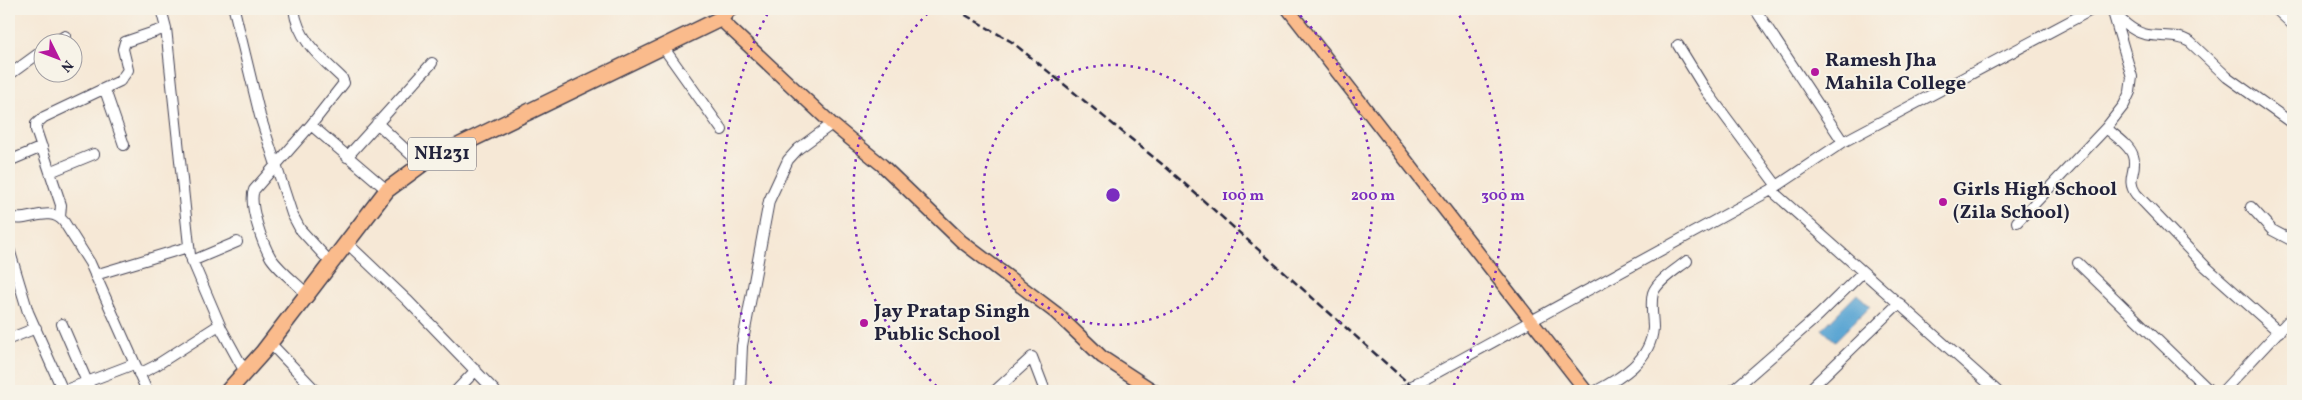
<svg xmlns="http://www.w3.org/2000/svg" width="2302" height="400" viewBox="0 0 2302 400" font-family="Vollkorn,serif">
<style>
.water{fill:#5ca6d3;stroke:#3f6487}
.lines{fill:none;stroke-linecap:round;stroke-linejoin:round}
.minor-casing{stroke:#424052;stroke-width:12}
.major-casing{stroke:#424052;stroke-width:15}
.highway-casing{stroke:#424052;stroke-width:18}
.minor{stroke:#fff;stroke-width:10}
.major{stroke:#fabb8c;stroke-width:12}
.highway{stroke:#fabb8c;stroke-width:15}
.rail{stroke:#22223b;stroke-width:2.5;stroke-dasharray:8 4;stroke-linecap:butt}
.ring{fill:none;stroke:#7b2cbf;stroke-width:2.5;stroke-dasharray:2.5 5}
.poi-dot{fill:#b5179e;stroke:#f7f3e8;stroke-width:2}
.labels{text-anchor:middle;dominant-baseline:central;stroke-width:4;stroke-linejoin:round;paint-order:stroke}
.shield{fill:#f7f3e8;stroke:#62616f;stroke-width:1}
.shield-label{font-size:19px;font-weight:bold;fill:#22223b}
.poi-label{font-size:20px;font-weight:bold;fill:#22223b;stroke:#f7f3e8;text-anchor:start}
.centre{fill:#7b2cbf;stroke:#f7f3e8;stroke-width:2.5}
.ring-label{font-size:15px;text-anchor:middle;font-weight:bold;fill:#7b2cbf;stroke:#f7f3e8;stroke-width:4;stroke-linejoin:round;paint-order:stroke}
</style>
<rect width="100%" height="100%" fill="#f7f3e8"/>
<filter id="ink" filterUnits="userSpaceOnUse"><feTurbulence type="fractalNoise" baseFrequency=".02" numOctaves="2"/><feDisplacementMap in="SourceGraphic" scale="10" xChannelSelector="R" yChannelSelector="G"/><feConvolveMatrix kernelMatrix="1 2 1 2 8 2 1 2 1" color-interpolation-filters="sRGB"/></filter>
<filter id="wash" filterUnits="userSpaceOnUse"><feTurbulence type="fractalNoise" baseFrequency=".0096" numOctaves="4" result="noise"/><feDisplacementMap in="SourceGraphic" scale="20" xChannelSelector="R" yChannelSelector="G"/><feGaussianBlur stdDeviation="1.12" result="paint"/><feColorMatrix in="noise" values="0 0 0 0 0 0 0 0 0 0 0 0 0 0 0 0 0 1.4 0 .05"/><feComposite in="paint" operator="in"/></filter>
<g filter="url(#wash)">
<rect width="100%" height="100%" fill="#f6e8d6"/>
<path class="water" d="M 1857,294 L 1870,306 L 1835,341 L 1822,329 Z"/>
</g>
<g filter="url(#ink)">
<g class="lines">
<defs>
<path id="minor" d="M 161,9 L 166,28 L 190,255 L 222,330 L 245,372
M 234,9 L 260,116 L 292,214 L 300,229 L 331,263
M 294,9 C 298,40 320,57 342,78 L 344,83 L 311,125 L 254,190 C 248,204 263,245 271,258 C 280,271 296,283 307,294
M 1755,9 L 1843,142
M 2276,9 L 2293,25
M 2113,12 C 2121,20 2132,31 2144,34 C 2160,38 2175,33 2190,42 L 2227,77 L 2293,124
M 55,42 L 65,36
M 1678,45 L 1705,89 L 1777,186
M 663,47 L 722,130
M 9,75 L 42,51
M 105,90 L 124,145
M 377,123 L 421,164
M 311,125 L 387,190
M 2106,128 C 2115,136 2130,145 2133,156 C 2138,170 2125,179 2136,194 L 2205,266 L 2279,332
M 347,157 L 432,63
M 9,161 L 42,147
M 50,172 L 94,154
M 1771,190 L 1997,391
M 2251,207 L 2272,230 L 2293,241
M 9,217 C 27,224 49,204 64,222 L 90,263 L 147,391
M 60,217 L 61,205 L 36,130 L 36,124 L 44,117 L 120,81 L 128,70 L 123,49 L 125,42 L 166,28
M 2017,222 L 2106,128 L 2124,105 L 2130,92 L 2132,77 L 2113,12
M 347,243 L 407,300 L 495,391
M 9,249 L 28,312 L 63,391
M 192,261 L 237,242
M 2078,263 L 2210,391
M 95,275 L 188,247
M 62,324 L 91,391
M 9,339 L 36,328
M 270,343 L 316,391
M 139,374 L 155,366 L 219,325
M 1418,382 L 1428,391
M 63,391 L 134,364
M 456,391 L 476,370
M 740,391 L 742,346 L 769,201 L 788,160 L 798,149 L 832,124
M 995,391 L 1032,357 L 1045,391
M 1403,391 L 1771,190 L 1843,142 L 2093,9
M 1596,391 C 1621,378 1651,360 1653,328 C 1653,317 1650,304 1653,293 C 1657,281 1677,269 1687,261
M 1732,391 L 1818,316 L 1863,272
M 1808,391 L 1899,303
M 2223,391 L 2293,316"/>
<path id="major" d="M 1288,9 L 1586,391
M 720,19 L 832,124 L 882,165 L 961,241 L 1056,313 L 1102,357 L 1154,391"/>
<path id="highway" d="M 228,391 L 263,352 L 387,190 L 425,162 L 720,19 L 729,9"/>
</defs>
<use href="#minor" class="minor-casing"/>
<use href="#major" class="major-casing"/>
<use href="#highway" class="highway-casing"/>
<use href="#minor" class="minor"/>
<use href="#major" class="major"/>
<use href="#highway" class="highway"/>
<path class="rail" d="M 955,9 L 1012,42 L 1168,169 L 1417,391"/>
</g>
</g>
<g class="ring">
<circle cx="1113" cy="195" r="130"/>
<path d="M942 391A260 260 0 0 1 931 10M1295 10A260 260 0 0 1 1284 391"/>
<path d="M775 390A390 390 0 0 1 770 9M1456 9A390 390 0 0 1 1451 390"/>
</g>
<g class="poi-dot">
<circle cx="1815" cy="72" r="5"/>
<circle cx="1943" cy="202" r="5"/>
<circle cx="864" cy="323" r="5"/>
</g>
<g class="labels">
<rect class="shield" x="408" y="137.5" width="68" height="33" rx="4"/>
<g class="shield-label">
<text x="442" y="154">NH231</text>
</g>
<g class="poi-label">
<text x="1825" y="61">Ramesh Jha<tspan x="1825" dy="23">Mahila College</tspan></text>
<text x="1953" y="190">Girls High School<tspan x="1953" dy="23">(Zila School)</tspan></text>
<text x="874" y="312">Jay Pratap Singh<tspan x="874" dy="23">Public School</tspan></text>
</g>
</g>
<circle cx="1113" cy="195" r="8" class="centre"/>
<g class="ring-label">
<text x="1243" y="200">100 m</text>
<text x="1373" y="200">200 m</text>
<text x="1503" y="200">300 m</text>
</g>
<rect width="2302" height="400" fill="none" stroke="#f7f3e8" stroke-width="30"/>
<g transform="translate(58 58) rotate(132)"><circle r="24" fill="#f7f3e8" stroke="#a29fa3"/>
<path d="M0-4L9 19L0 12L-9 19Z" fill="#b5179e"/>
<text y="-8" font-size="14" font-weight="bold" text-anchor="middle" fill="#22223b">N</text>
</g>
</svg>
